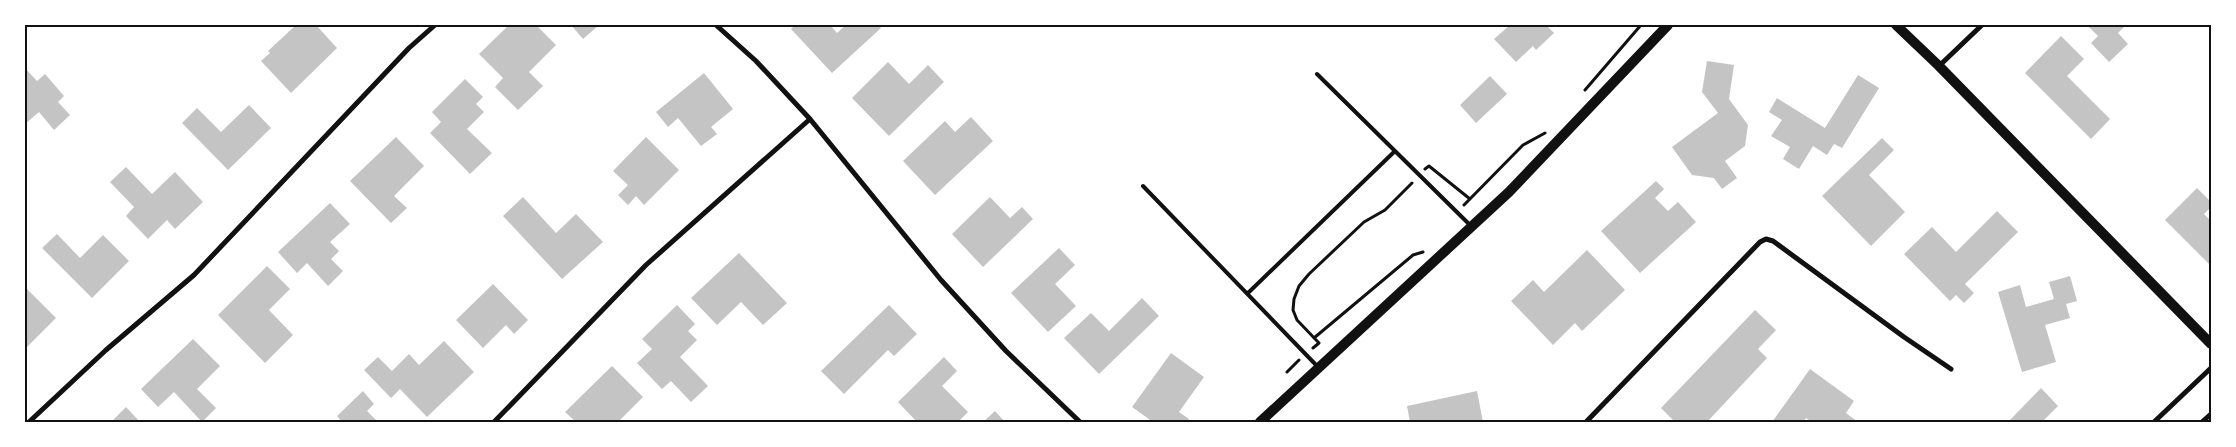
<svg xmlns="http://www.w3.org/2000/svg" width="2236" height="447" viewBox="0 0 2236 447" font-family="'IBM Plex Sans',sans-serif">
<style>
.building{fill:#c4c4c4}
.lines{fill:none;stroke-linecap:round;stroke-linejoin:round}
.path{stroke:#111;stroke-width:3}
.service{stroke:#111;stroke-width:4}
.minor{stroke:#111;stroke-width:5}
.secondary{stroke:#111;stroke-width:10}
.neatline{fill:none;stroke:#111;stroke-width:2}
</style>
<rect width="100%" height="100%" fill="#fff"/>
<path class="building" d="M 296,25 L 316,25 L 337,48 L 291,93 L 261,61 L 270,53 L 268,51 Z
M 509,25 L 536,25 L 556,45 L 529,72 L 543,86 L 518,110 L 495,87 L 503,78 L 479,54 Z
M 571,25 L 599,25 L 583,39 Z
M 795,25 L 830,25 L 837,33 L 846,25 L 878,25 L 881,28 L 832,73 L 791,29 Z
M 1510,25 L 1546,25 L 1554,33 L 1536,50 L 1533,46 L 1516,62 L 1494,39 Z
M 2087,25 L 2126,25 L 2118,33 L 2128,44 L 2109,62 L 2091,43 L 2098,36 Z
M 2061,36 L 2084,59 L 2067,76 L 2110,119 L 2091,139 L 2025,73 Z
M 1707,61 L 1734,65 L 1729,99 L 1748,125 L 1745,146 L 1725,161 L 1737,178 L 1722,189 L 1714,178 L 1692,175 L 1672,147 L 1718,113 L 1702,92 Z
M 888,62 L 909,84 L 928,65 L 944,82 L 889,136 L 852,98 Z
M 25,68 L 37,81 L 45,74 L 64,96 L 58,102 L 70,115 L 54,130 L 39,112 L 25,124 Z
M 704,73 L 733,109 L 711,127 L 717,134 L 701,146 L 678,118 L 668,127 L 656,112 Z
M 1858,75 L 1879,88 L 1842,148 L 1834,144 L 1827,155 L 1813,146 L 1799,169 L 1783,159 L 1790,147 L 1771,136 L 1782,120 L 1769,112 L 1777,98 L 1825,128 Z
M 1490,76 L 1507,94 L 1476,123 L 1460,105 Z
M 465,79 L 483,97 L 476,104 L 484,112 L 467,129 L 492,153 L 470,174 L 430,133 L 441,122 L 432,112 Z
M 249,105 L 271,128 L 228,170 L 182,123 L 197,108 L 221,132 Z
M 971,117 L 993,141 L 935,195 L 903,161 L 945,121 L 955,132 Z
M 396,137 L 424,166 L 394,196 L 407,208 L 391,223 L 350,181 Z
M 646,137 L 679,170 L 644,205 L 636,196 L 628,205 L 618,195 L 628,185 L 613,171 Z
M 1882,138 L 1894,150 L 1869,175 L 1905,212 L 1871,246 L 1822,196 Z
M 126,167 L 152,194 L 175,172 L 203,202 L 175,229 L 167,220 L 148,239 L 126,216 L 134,207 L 110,182 Z
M 1656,181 L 1664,189 L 1655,198 L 1668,211 L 1678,202 L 1696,222 L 1640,273 L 1601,231 Z
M 2197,188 L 2211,202 L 2211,207 L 2204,214 L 2211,221 L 2211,266 L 2165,220 Z
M 523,197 L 556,233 L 576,214 L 603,242 L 562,279 L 503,216 Z
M 990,197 L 1010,218 L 1022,207 L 1033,219 L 983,267 L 952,234 Z
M 330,203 L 350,224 L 330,242 L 339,251 L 331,259 L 343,271 L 328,286 L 307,263 L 297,273 L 278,252 Z
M 1997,211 L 2018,232 L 1965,284 L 1974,293 L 1964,303 L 1956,295 L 1950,301 L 1904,254 L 1932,227 L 1956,252 Z
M 57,234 L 80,258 L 103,235 L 129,261 L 92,298 L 42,248 Z
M 1059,248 L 1075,265 L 1055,284 L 1076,306 L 1048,332 L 1011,293 Z
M 1587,250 L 1625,290 L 1582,331 L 1575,323 L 1553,345 L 1511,301 L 1533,280 L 1544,292 Z
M 739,253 L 787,303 L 763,325 L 741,302 L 717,325 L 691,298 Z
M 267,266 L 290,289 L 269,310 L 293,335 L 265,363 L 218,315 Z
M 2070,276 L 2077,301 L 2066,304 L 2070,318 L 2045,325 L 2056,362 L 2022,372 L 1998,292 L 2020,285 L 2026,307 L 2054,299 L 2049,282 Z
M 493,284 L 528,320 L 514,334 L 506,325 L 483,348 L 456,320 Z
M 27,289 L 56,318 L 25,349 L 25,291 Z
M 1142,298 L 1159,316 L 1099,374 L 1064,338 L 1091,313 L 1109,331 Z
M 677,305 L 695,324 L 688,331 L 697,340 L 680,357 L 708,386 L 691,402 L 671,381 L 662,389 L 637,363 L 652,349 L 642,339 Z
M 889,305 L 917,334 L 894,356 L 888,350 L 844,394 L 821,371 Z
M 1755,310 L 1776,330 L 1758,349 L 1767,358 L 1707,422 L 1675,422 L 1661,408 Z
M 193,339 L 220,366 L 197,389 L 216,408 L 202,422 L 174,392 L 158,407 L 141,389 Z
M 444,341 L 474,372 L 427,417 L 400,389 L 391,398 L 364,370 L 378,357 L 392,371 L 409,354 L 419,365 Z
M 1171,353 L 1204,377 L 1179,412 L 1189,419 L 1186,422 L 1153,422 L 1132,407 Z
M 944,357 L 957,371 L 942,386 L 968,412 L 958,422 L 917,422 L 898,402 Z
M 612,366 L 643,397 L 618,422 L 576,422 L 565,412 Z
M 1810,369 L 1854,401 L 1846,413 L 1858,422 L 1812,422 L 1806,418 L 1803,422 L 1772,422 Z
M 2041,388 L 2058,406 L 2042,422 L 2008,422 Z
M 363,391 L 374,404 L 367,411 L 378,422 L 342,422 L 337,416 Z
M 1477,391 L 1483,422 L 1410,422 L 1407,406 Z
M 126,407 L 140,422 L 111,422 Z
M 995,411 L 1005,422 L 983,422 Z"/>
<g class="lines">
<path class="path" d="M 1585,90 L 1641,25
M 1425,169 L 1429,166 L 1470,199
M 1464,205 L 1523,145 L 1545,133
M 1314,338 L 1413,255 L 1423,252
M 1313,348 L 1319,343 L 1297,320 L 1293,310 L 1294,299 L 1299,286 L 1309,274 L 1364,222 L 1385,210 L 1412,183
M 1287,372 L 1299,360"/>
<path class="service" d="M 1317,74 L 1395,151
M 1143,186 L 1318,367
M 1248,293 L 1395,151 L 1471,226"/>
<path class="minor" d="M 716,25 L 756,61 L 810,119 L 941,280 L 1006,351 L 1080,422
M 1939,66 L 1982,25
M 29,422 L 106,350 L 194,275 L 409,48 L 435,25
M 494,422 L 646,265 L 810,119
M 1586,422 L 1760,242 L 1766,239 L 1773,241 L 1904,337 L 1951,369
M 2154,422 L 2211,368
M 2202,422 L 2211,414"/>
<path class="secondary" d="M 1896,25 L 1939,66 L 2211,344
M 1260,422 L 1509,192 L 1668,25"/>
</g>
<rect width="2236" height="447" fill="none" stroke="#ffffff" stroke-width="52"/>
<rect x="26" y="26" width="2184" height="395" class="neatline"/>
</svg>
